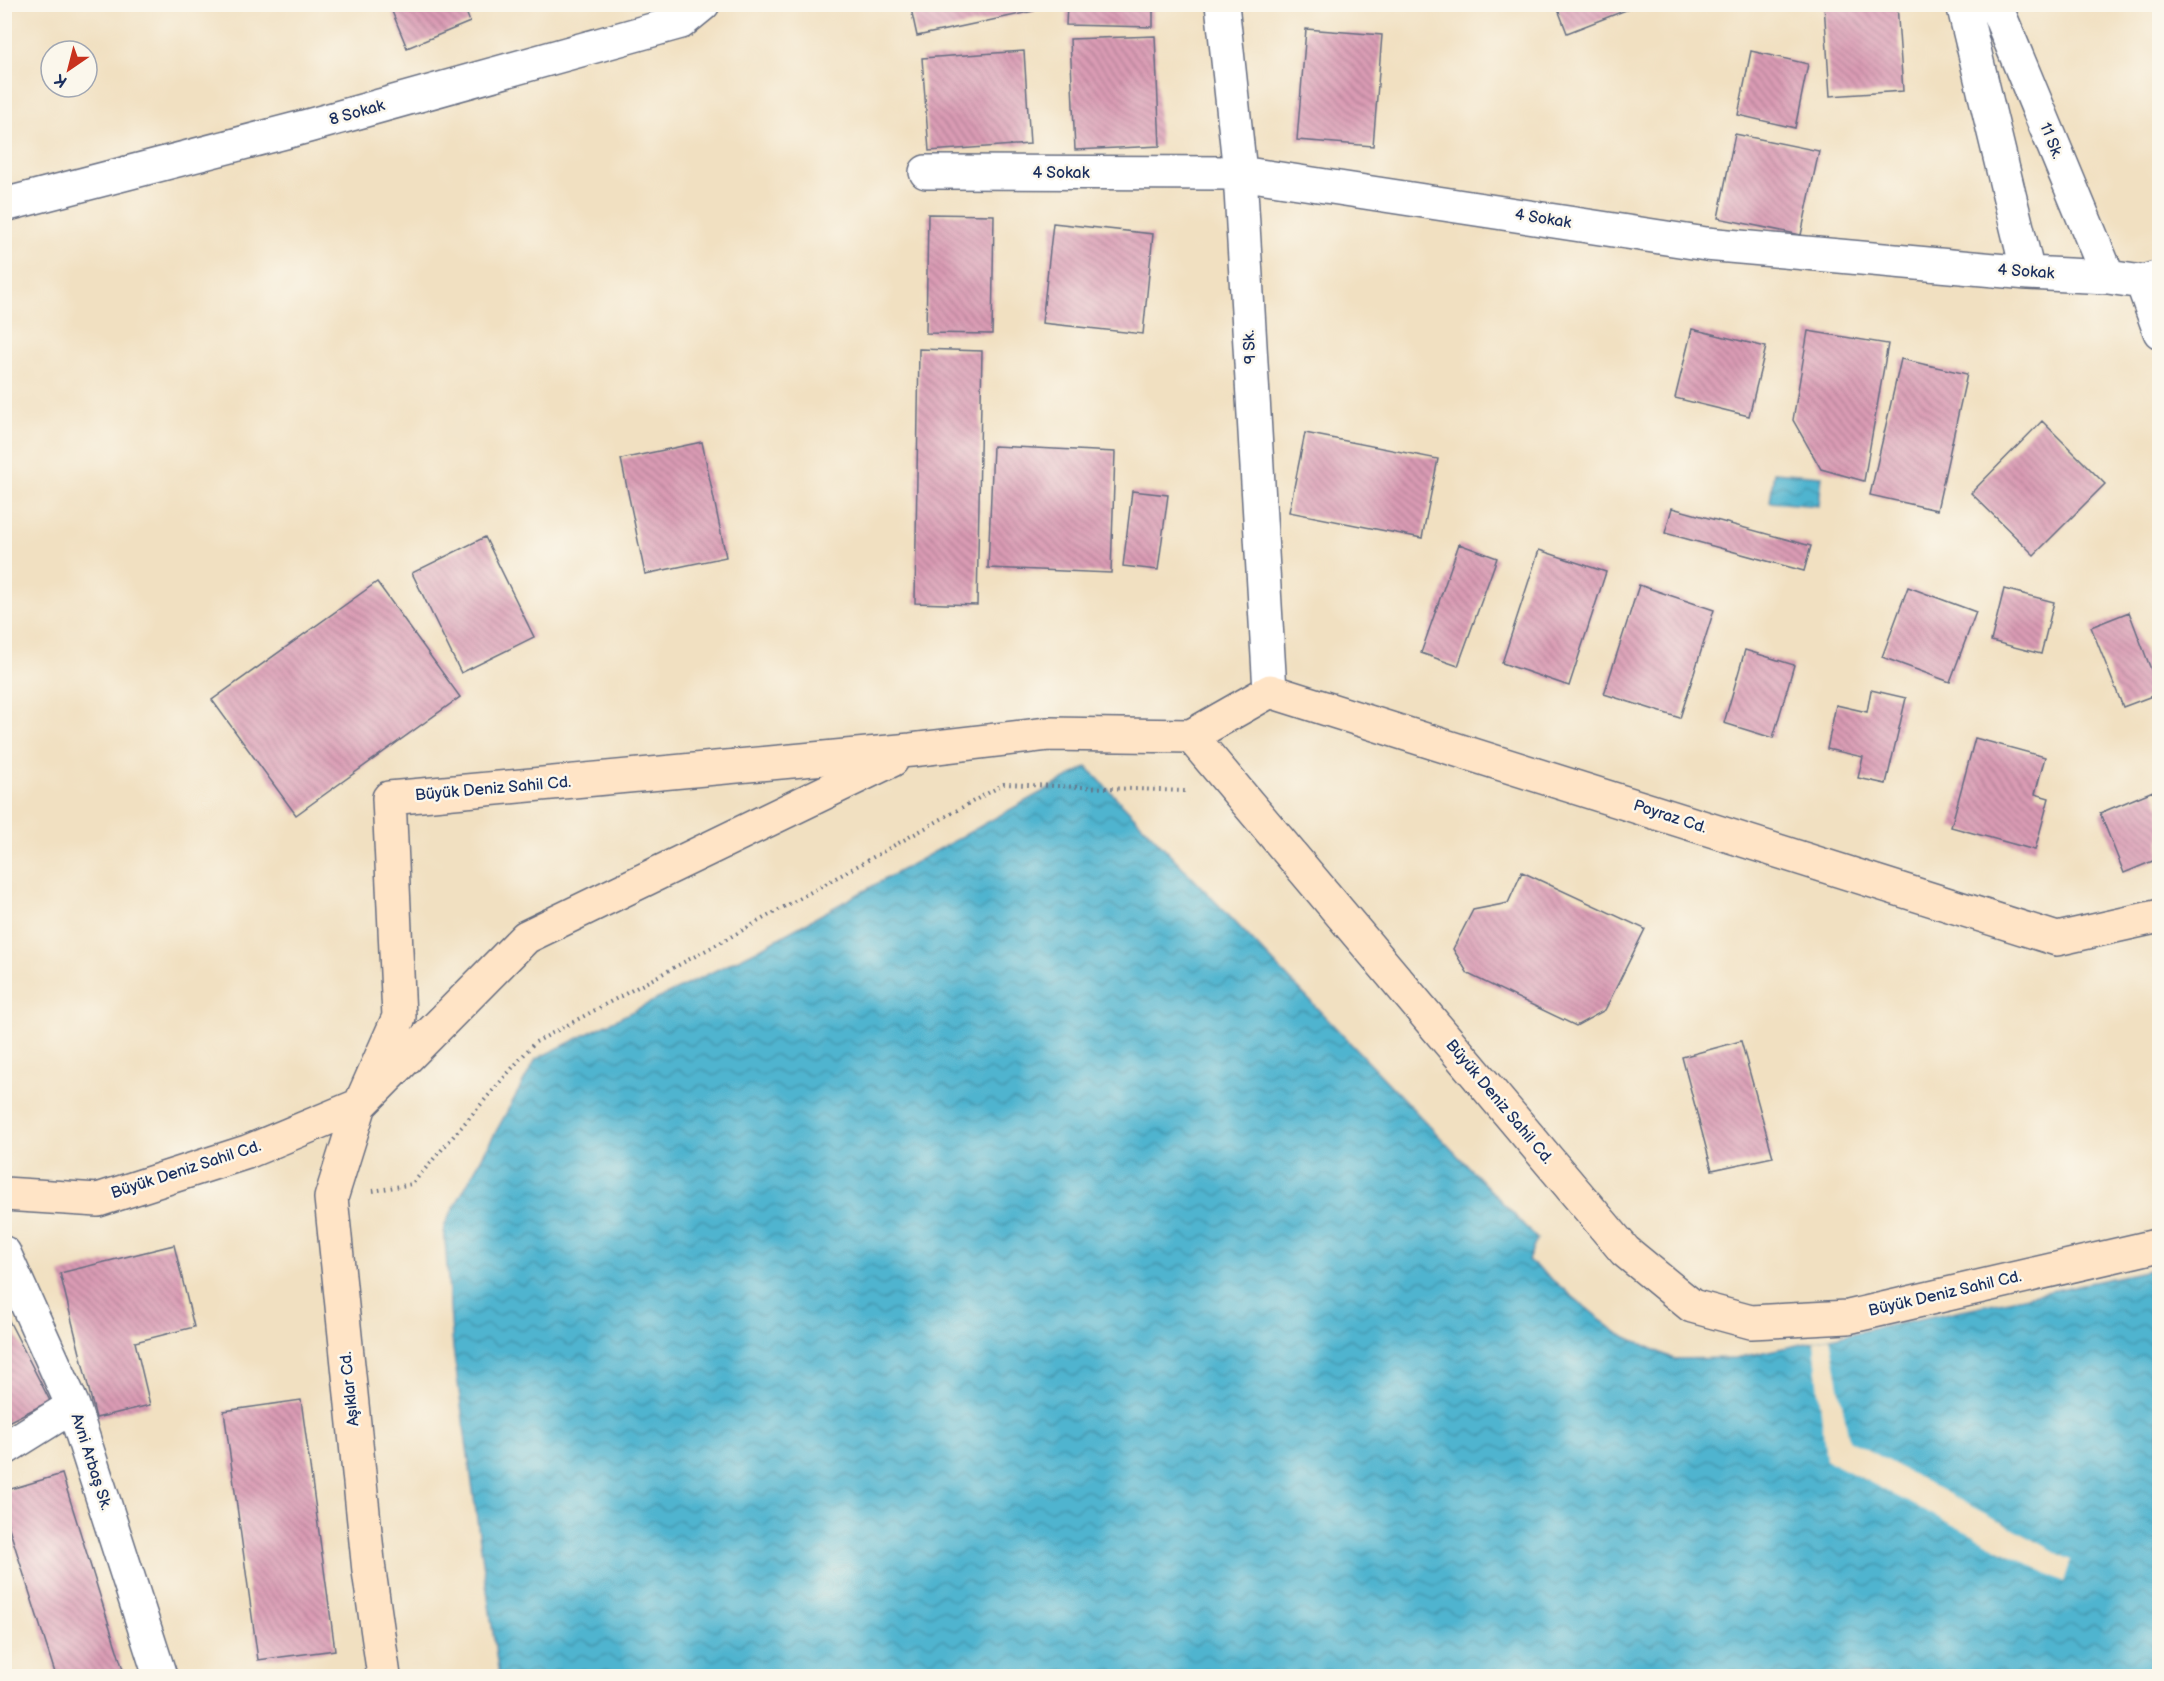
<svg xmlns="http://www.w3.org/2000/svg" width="2164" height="1681" viewBox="0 0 2164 1681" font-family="'Balsamiq Sans',sans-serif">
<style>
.water{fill:url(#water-waves);stroke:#367296;stroke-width:1.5}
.pier{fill:#f1e0c1}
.building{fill:url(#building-back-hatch)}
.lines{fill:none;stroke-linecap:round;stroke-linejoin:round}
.street-casing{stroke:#666d81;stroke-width:36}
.secondary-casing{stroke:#666d81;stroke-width:36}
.path{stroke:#666d81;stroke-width:4;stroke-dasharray:1.5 4.5;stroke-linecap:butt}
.street{stroke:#fff;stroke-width:33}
.secondary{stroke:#ffe4c6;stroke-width:33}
.labels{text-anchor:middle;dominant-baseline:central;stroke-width:5;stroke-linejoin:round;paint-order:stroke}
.street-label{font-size:16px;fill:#1b2f5e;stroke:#fbf7ec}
</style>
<defs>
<pattern id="water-waves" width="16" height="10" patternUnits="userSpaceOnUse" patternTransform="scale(1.5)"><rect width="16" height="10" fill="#50b4cf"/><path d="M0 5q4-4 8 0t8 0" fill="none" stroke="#4293ab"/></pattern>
<pattern id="building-back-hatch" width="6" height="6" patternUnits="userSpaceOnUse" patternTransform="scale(1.5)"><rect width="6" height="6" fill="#da9bb4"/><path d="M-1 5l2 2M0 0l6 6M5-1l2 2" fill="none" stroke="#b07f96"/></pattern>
</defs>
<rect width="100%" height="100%" fill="#fbf7ec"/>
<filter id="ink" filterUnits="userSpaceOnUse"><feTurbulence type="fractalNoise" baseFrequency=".0167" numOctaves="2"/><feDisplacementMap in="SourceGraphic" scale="12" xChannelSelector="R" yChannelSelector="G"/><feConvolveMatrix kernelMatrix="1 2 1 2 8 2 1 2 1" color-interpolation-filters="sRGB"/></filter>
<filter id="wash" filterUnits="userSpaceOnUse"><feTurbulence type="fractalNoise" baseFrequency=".008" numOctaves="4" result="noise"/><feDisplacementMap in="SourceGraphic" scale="24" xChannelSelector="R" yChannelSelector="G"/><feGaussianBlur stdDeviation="1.35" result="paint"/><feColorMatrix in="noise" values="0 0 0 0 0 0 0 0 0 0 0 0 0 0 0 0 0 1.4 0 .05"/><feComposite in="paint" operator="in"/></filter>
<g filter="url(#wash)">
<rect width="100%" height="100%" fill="#f1e0c1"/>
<path class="water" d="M 1774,472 L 1822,476 L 1819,506 L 1770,502 Z
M 1087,767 L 1537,1239 L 1528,1260 L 1616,1332 L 1674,1359 L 1736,1358 L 2159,1268 L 2159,1676 L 499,1676 L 453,1348 L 444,1226 L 536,1059 L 761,948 Z"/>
<path class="pier" d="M 1830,1338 L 1849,1440 L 2071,1560 L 2064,1582 L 1826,1460 L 1814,1341 Z"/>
<g id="blocks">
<path class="building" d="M 389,4 L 463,4 L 470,22 L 407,48 Z
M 910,4 L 1033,4 L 1034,11 L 917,36 Z
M 1067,4 L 1153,4 L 1153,27 L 1066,25 Z
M 1556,4 L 1639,4 L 1639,5 L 1567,33 Z
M 1824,4 L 1897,4 L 1903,91 L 1830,96 Z
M 1306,29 L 1382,35 L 1373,146 L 1297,140 Z
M 1155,36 L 1160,146 L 1075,150 L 1070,39 Z
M 1024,51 L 1030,144 L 929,151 L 922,58 Z
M 1751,51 L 1808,64 L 1795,128 L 1738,115 Z
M 1735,134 L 1819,151 L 1801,235 L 1718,218 Z
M 928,214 L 994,215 L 992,334 L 926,333 Z
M 1053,223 L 1153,234 L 1143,334 L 1042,323 Z
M 1692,329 L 1766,347 L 1749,416 L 1675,398 Z
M 1808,331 L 1888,344 L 1864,481 L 1821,469 L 1793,420 Z
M 919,349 L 982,351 L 977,605 L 915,603 Z
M 1901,359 L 1967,374 L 1937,510 L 1870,495 Z
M 2042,421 L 2105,484 L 2034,555 L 1971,493 Z
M 1305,433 L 1438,459 L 1422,538 L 1289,512 Z
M 702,442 L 726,557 L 645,574 L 621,459 Z
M 993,446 L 1115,452 L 1111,573 L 988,568 Z
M 1132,491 L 1168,495 L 1158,570 L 1123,566 Z
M 1672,508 L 1811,546 L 1804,571 L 1665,533 Z
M 485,537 L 534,637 L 461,673 L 412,573 Z
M 1459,544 L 1497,558 L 1458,666 L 1421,653 Z
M 1539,550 L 1606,572 L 1569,686 L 1502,663 Z
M 377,582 L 460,697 L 296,815 L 212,700 Z
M 1639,585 L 1714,610 L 1680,718 L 1604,694 Z
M 1908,587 L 1976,612 L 1950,682 L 1882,657 Z
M 2004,589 L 2054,602 L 2041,654 L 1991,641 Z
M 2129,612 L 2160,693 L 2123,707 L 2091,627 Z
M 1745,650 L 1794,665 L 1773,738 L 1724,723 Z
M 1871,690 L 1906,698 L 1886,784 L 1858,778 L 1863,757 L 1827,749 L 1836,705 L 1867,712 Z
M 1975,738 L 2045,757 L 2035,794 L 2049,798 L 2035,850 L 1951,827 Z
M 2153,791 L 2160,807 L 2160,858 L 2124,873 L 2100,813 Z
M 1522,872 L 1645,929 L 1605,1010 L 1576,1026 L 1468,974 L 1453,949 L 1473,910 L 1508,903 Z
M 1741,1041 L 1773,1157 L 1712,1170 L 1682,1057 Z
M 174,1245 L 194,1327 L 135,1342 L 150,1405 L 96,1418 L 60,1273 Z
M 4,1311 L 50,1401 L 4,1424 Z
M 301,1400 L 335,1650 L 258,1660 L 224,1411 Z
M 62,1474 L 125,1676 L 56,1676 L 4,1512 L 4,1491 Z"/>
</g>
</g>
<g filter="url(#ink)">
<use href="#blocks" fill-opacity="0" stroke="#666d81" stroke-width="1.5"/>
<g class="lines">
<defs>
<path id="street" d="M 1222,4 L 1240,173 L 1270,691
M 1963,4 L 2028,273
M 1995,4 L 2108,277
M 926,172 L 1240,173 L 1706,244 L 2028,273 L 2108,277 L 2142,282 L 2160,277
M 4,205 L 308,126 L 681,22 L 703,4
M 2142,282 L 2160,332
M 4,1253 L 73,1406 L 160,1676
M 4,1449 L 73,1406"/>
<path id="secondary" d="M 1191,736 L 1270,691 L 2057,939 L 2160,916
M 4,1194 L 98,1200 L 247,1152 L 360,1105 L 526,937 L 892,760
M 384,1676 L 369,1571 L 331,1198 L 360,1105 L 399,1017 L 389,798 L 911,750 L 1048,734 L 1191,736 L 1625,1251 L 1692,1306 L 1751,1322 L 1848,1317 L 2160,1245"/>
</defs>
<use href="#street" class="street-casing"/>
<use href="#secondary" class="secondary-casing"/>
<path class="path" d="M 373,1191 L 412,1184 L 534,1043 L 725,940 L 1004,784 L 1185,791"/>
<use href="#street" class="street"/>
<use href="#secondary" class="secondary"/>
</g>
</g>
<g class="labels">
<g class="street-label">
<text transform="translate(357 113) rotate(-16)">8 Sokak</text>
<text transform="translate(2051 141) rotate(68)">11 Sk.</text>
<text x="1061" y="173">4 Sokak</text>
<text transform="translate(1543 219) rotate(9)">4 Sokak</text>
<text transform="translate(2026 272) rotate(4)">4 Sokak</text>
<text transform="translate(1250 347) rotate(-93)">9 Sk.</text>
<text transform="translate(493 789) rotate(-5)">Büyük Deniz Sahil Cd.</text>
<text transform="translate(1670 817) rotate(18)">Poyraz Cd.</text>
<text transform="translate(1499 1102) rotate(50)">Büyük Deniz Sahil Cd.</text>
<text transform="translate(186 1170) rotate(-18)">Büyük Deniz Sahil Cd.</text>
<text transform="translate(1945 1294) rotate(-13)">Büyük Deniz Sahil Cd.</text>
<text transform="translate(350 1389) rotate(-96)">Aşıklar Cd.</text>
<text transform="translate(91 1462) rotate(72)">Avni Arbaş Sk.</text>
</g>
</g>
<rect width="2164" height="1681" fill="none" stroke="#fbf7ec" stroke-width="24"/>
<g transform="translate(69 69) rotate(215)"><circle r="28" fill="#fbf7ec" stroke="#a1a7b3" stroke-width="1.5"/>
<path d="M0-4.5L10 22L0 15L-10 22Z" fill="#c8321e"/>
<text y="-9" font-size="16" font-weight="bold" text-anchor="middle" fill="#1b2f5e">K</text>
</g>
</svg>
